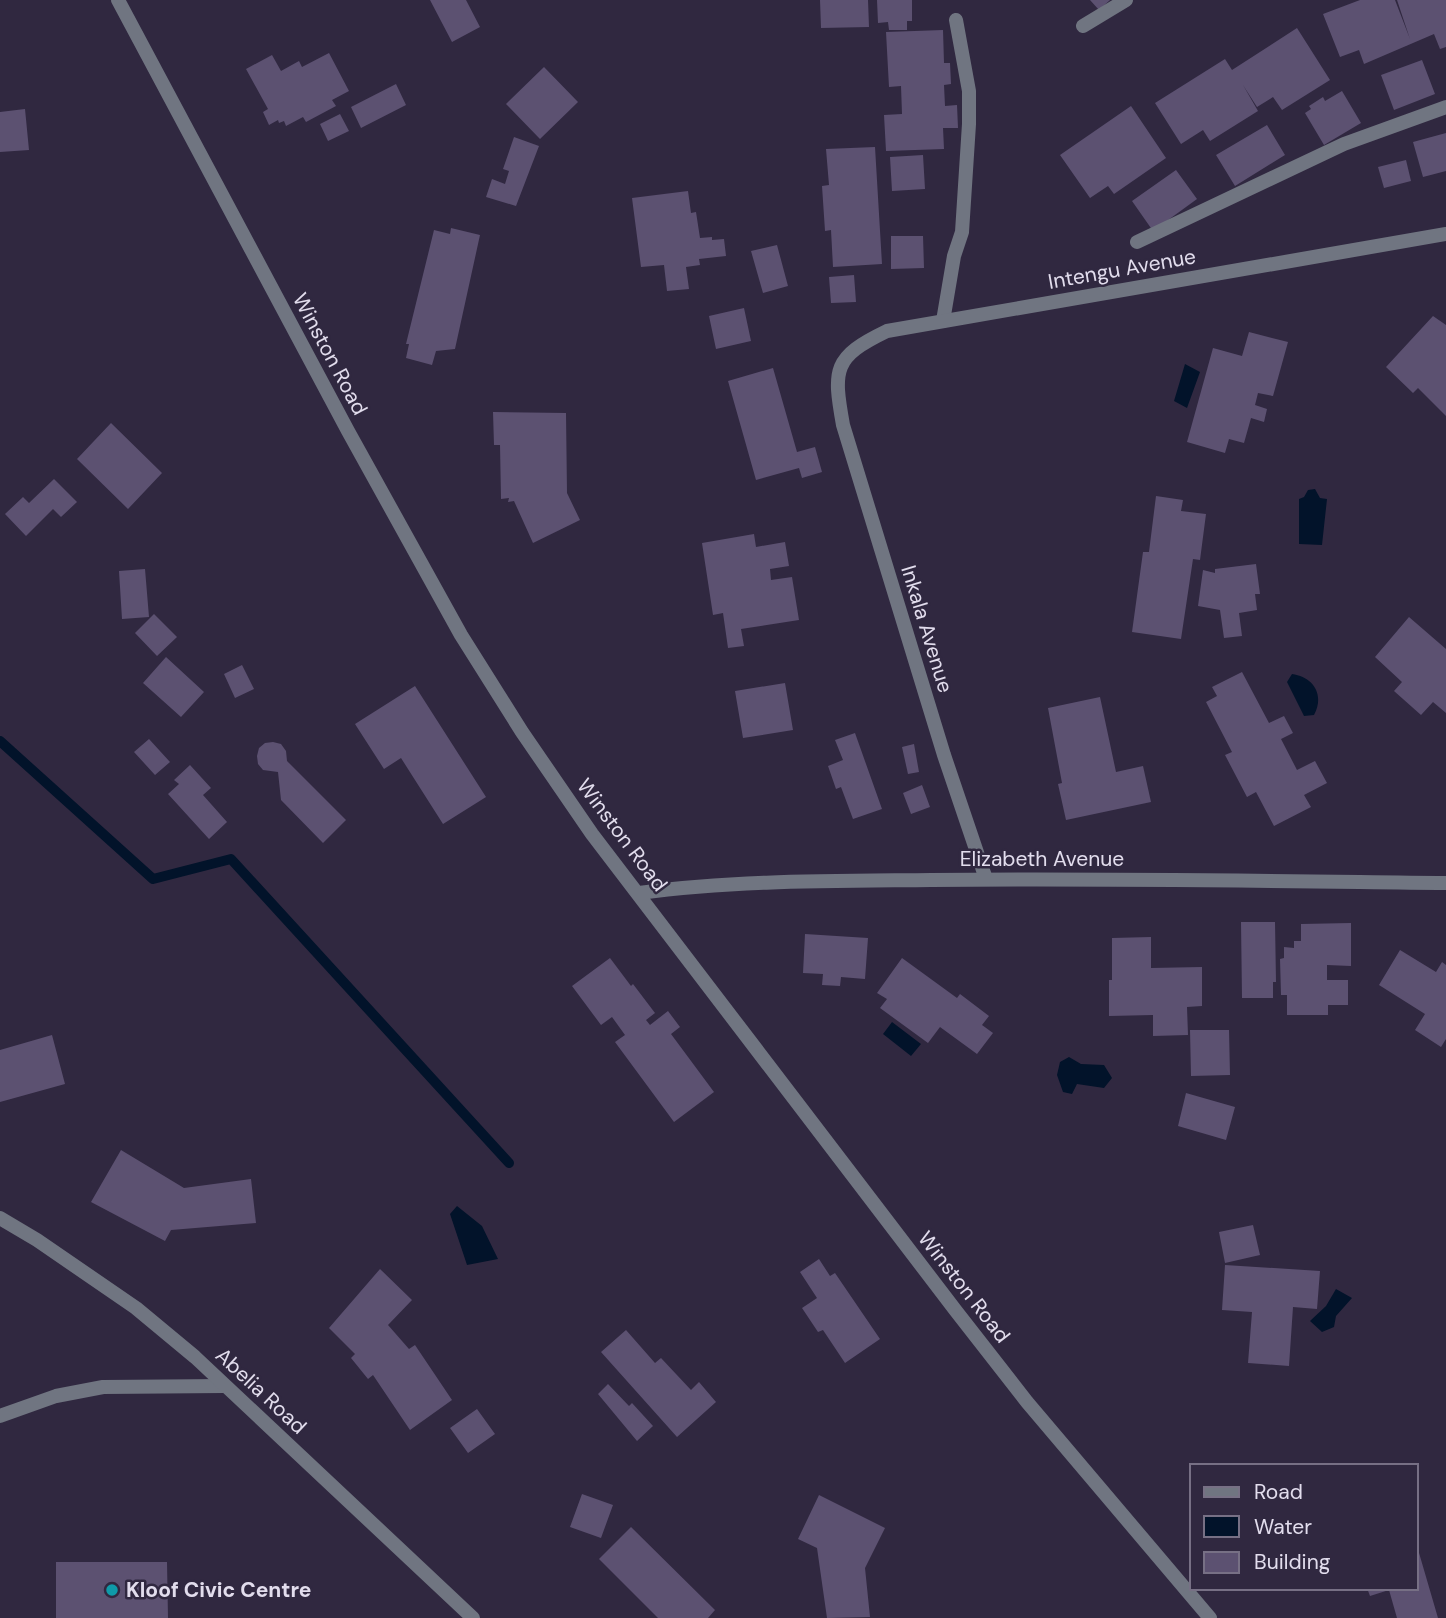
<svg xmlns="http://www.w3.org/2000/svg" width="1446" height="1618" viewBox="0 0 1446 1618" font-family="'DM Sans',sans-serif">
<style>
.water{fill:#02132a}
.lines{fill:none;stroke-linecap:round;stroke-linejoin:round}
.stream{stroke:#02132a;stroke-width:10}
.building{fill:#5c5171}
.service{stroke:#707581;stroke-width:14}
.minor{stroke:#707581;stroke-width:14}
.culture-dot{fill:#0f9aa8;stroke:#302840;stroke-width:2.5}
.labels{text-anchor:middle;dominant-baseline:central;stroke-width:5;stroke-linejoin:round;paint-order:stroke}
.street-label{font-size:21px;fill:#e2dded;stroke:#302840}
.poi-label{font-size:21px;font-weight:bold;fill:#e2dded;stroke:#302840;text-anchor:start}
</style>
<rect width="100%" height="100%" fill="#302840"/>
<path class="water" d="M 1185,364 L 1200,372 L 1187,408 L 1174,401 Z
M 1315,489 L 1320,498 L 1327,499 L 1322,545 L 1299,544 L 1299,499 L 1304,497 L 1308,490 Z
M 1292,674 C 1313,677 1325,694 1314,715 L 1304,716 L 1287,682 Z
M 892,1022 L 921,1044 L 911,1056 L 883,1034 Z
M 1069,1057 L 1081,1064 L 1104,1065 L 1112,1078 L 1104,1088 L 1077,1084 L 1072,1094 L 1063,1092 L 1057,1075 L 1060,1062 Z
M 457,1206 L 482,1226 L 498,1259 L 467,1265 L 450,1214 Z
M 1336,1289 L 1352,1298 L 1336,1316 L 1334,1327 L 1322,1332 L 1310,1321 L 1326,1306 Z"/>
<g class="lines">
<path class="stream" d="M 0,741 L 153,879 L 231,859 L 509,1163"/>
</g>
<path class="building" d="M 430,0 L 466,0 L 480,27 L 452,42 Z
M 820,0 L 868,0 L 869,27 L 821,28 Z
M 877,0 L 912,0 L 912,21 L 907,21 L 907,30 L 889,30 L 888,22 L 878,23 Z
M 1090,0 L 1110,0 L 1099,10 Z
M 1360,0 L 1395,0 L 1410,39 L 1397,0 L 1446,0 L 1446,47 L 1440,49 L 1434,34 L 1364,64 L 1359,50 L 1340,57 L 1323,14 Z
M 1297,28 L 1330,80 L 1282,110 L 1273,97 L 1257,107 L 1243,85 L 1258,111 L 1210,141 L 1203,130 L 1181,144 L 1155,103 L 1225,59 L 1232,70 Z
M 943,30 L 944,63 L 950,63 L 951,84 L 944,85 L 945,106 L 957,105 L 958,128 L 943,128 L 944,149 L 886,151 L 884,115 L 902,114 L 901,86 L 889,87 L 886,32 Z
M 329,53 L 349,91 L 332,100 L 336,106 L 306,122 L 303,117 L 286,126 L 284,121 L 279,123 L 278,120 L 269,125 L 263,112 L 268,109 L 246,69 L 272,55 L 281,71 L 299,61 L 302,67 Z
M 1422,60 L 1435,94 L 1394,110 L 1381,75 Z
M 544,67 L 578,102 L 540,139 L 506,104 Z
M 396,84 L 406,105 L 361,128 L 351,107 Z
M 1342,91 L 1361,123 L 1324,145 L 1305,113 L 1311,109 L 1309,106 L 1323,97 L 1325,101 Z
M 1131,106 L 1166,158 L 1114,194 L 1108,186 L 1090,198 L 1060,155 Z
M 25,109 L 29,150 L 0,152 L 0,112 Z
M 340,114 L 349,131 L 328,141 L 320,124 Z
M 1267,125 L 1285,155 L 1235,186 L 1216,155 Z
M 1446,133 L 1446,171 L 1423,177 L 1413,142 Z
M 514,137 L 539,146 L 516,206 L 486,197 L 492,179 L 505,184 L 509,171 L 503,169 Z
M 875,147 L 882,264 L 833,267 L 831,230 L 825,231 L 822,186 L 829,185 L 826,149 Z
M 923,155 L 925,189 L 892,191 L 890,157 Z
M 1406,160 L 1411,181 L 1384,188 L 1378,167 Z
M 1176,170 L 1197,199 L 1153,231 L 1132,201 Z
M 688,191 L 691,213 L 696,212 L 700,238 L 712,237 L 712,240 L 724,239 L 726,256 L 699,259 L 700,265 L 686,267 L 689,289 L 667,291 L 664,265 L 641,267 L 632,198 Z
M 451,228 L 480,235 L 455,349 L 436,351 L 432,365 L 406,358 L 409,344 L 406,344 L 434,230 L 450,234 Z
M 891,236 L 923,236 L 924,268 L 891,269 Z
M 777,245 L 788,286 L 763,293 L 751,251 Z
M 854,275 L 856,302 L 831,303 L 829,277 Z
M 744,308 L 751,341 L 716,349 L 709,316 Z
M 1433,316 L 1446,325 L 1446,416 L 1418,388 L 1413,393 L 1386,367 Z
M 1249,332 L 1288,342 L 1273,396 L 1258,393 L 1255,405 L 1267,409 L 1264,422 L 1251,418 L 1244,443 L 1229,439 L 1225,453 L 1187,442 L 1213,348 L 1242,356 Z
M 773,368 L 797,452 L 815,447 L 822,472 L 802,478 L 799,468 L 756,480 L 728,381 Z
M 493,412 L 566,413 L 567,493 L 580,520 L 533,543 L 514,501 L 508,502 L 509,498 L 501,499 L 500,445 L 494,445 Z
M 111,423 L 162,473 L 128,509 L 77,459 Z
M 54,479 L 77,502 L 61,517 L 53,509 L 26,536 L 5,514 L 23,497 L 29,503 Z
M 1156,496 L 1183,500 L 1181,511 L 1206,514 L 1200,560 L 1193,559 L 1181,639 L 1132,632 L 1143,552 L 1149,552 Z
M 754,534 L 756,547 L 785,542 L 789,566 L 770,569 L 771,580 L 792,577 L 799,620 L 741,629 L 744,646 L 728,648 L 723,613 L 713,615 L 702,543 Z
M 1256,564 L 1260,594 L 1255,594 L 1257,610 L 1239,613 L 1242,636 L 1224,638 L 1220,610 L 1198,606 L 1203,570 L 1215,573 L 1215,569 Z
M 145,569 L 149,617 L 122,619 L 119,571 Z
M 154,614 L 177,637 L 157,656 L 135,633 Z
M 1409,617 L 1446,649 L 1446,713 L 1433,702 L 1421,715 L 1394,691 L 1402,682 L 1375,657 Z
M 166,657 L 204,692 L 181,717 L 143,683 Z
M 242,665 L 254,689 L 235,698 L 224,674 Z
M 1242,672 L 1269,723 L 1284,716 L 1293,733 L 1281,739 L 1297,770 L 1315,761 L 1327,783 L 1304,795 L 1311,807 L 1274,826 L 1256,792 L 1247,797 L 1225,755 L 1232,752 L 1206,702 L 1217,696 L 1212,687 Z
M 785,683 L 793,730 L 743,738 L 735,691 Z
M 415,686 L 486,797 L 443,824 L 401,758 L 384,769 L 355,724 Z
M 1100,697 L 1116,772 L 1143,766 L 1151,802 L 1066,820 L 1058,784 L 1062,783 L 1048,708 Z
M 855,733 L 882,809 L 853,819 L 841,787 L 836,789 L 828,766 L 843,760 L 835,740 Z
M 149,739 L 170,762 L 155,775 L 134,752 Z
M 273,742 L 281,744 L 286,751 L 287,761 L 346,820 L 323,843 L 281,800 L 278,772 L 263,770 L 258,764 L 257,756 L 259,748 L 265,743 Z
M 914,744 L 919,772 L 908,774 L 902,747 Z
M 190,765 L 211,788 L 203,795 L 227,822 L 209,839 L 168,794 L 179,784 L 174,780 Z
M 922,785 L 930,807 L 911,814 L 903,793 Z
M 1241,922 L 1275,922 L 1276,982 L 1273,982 L 1273,998 L 1242,998 Z
M 1351,923 L 1351,966 L 1327,965 L 1327,980 L 1348,980 L 1348,1005 L 1328,1005 L 1328,1015 L 1287,1015 L 1287,995 L 1281,995 L 1280,959 L 1284,958 L 1284,947 L 1294,948 L 1294,941 L 1301,941 L 1301,924 Z
M 805,934 L 868,938 L 865,979 L 841,977 L 840,986 L 822,985 L 823,974 L 803,973 Z
M 1151,937 L 1151,968 L 1202,967 L 1202,1006 L 1187,1007 L 1188,1035 L 1153,1036 L 1153,1015 L 1109,1016 L 1109,980 L 1112,980 L 1112,938 Z
M 1400,950 L 1436,972 L 1442,962 L 1446,965 L 1446,1039 L 1441,1047 L 1415,1030 L 1425,1014 L 1379,985 Z
M 610,958 L 631,986 L 633,984 L 655,1013 L 646,1020 L 650,1025 L 668,1011 L 680,1027 L 671,1034 L 714,1092 L 674,1122 L 615,1042 L 625,1035 L 612,1017 L 601,1025 L 572,986 Z
M 902,958 L 957,998 L 960,994 L 989,1016 L 982,1025 L 993,1033 L 977,1054 L 940,1027 L 928,1043 L 880,1008 L 887,999 L 877,993 Z
M 1190,1030 L 1229,1030 L 1230,1075 L 1191,1076 Z
M 52,1035 L 65,1084 L 0,1102 L 0,1050 Z
M 1186,1093 L 1235,1107 L 1226,1140 L 1178,1126 Z
M 121,1150 L 184,1188 L 251,1179 L 256,1223 L 171,1230 L 165,1241 L 91,1202 Z
M 1253,1225 L 1260,1255 L 1225,1263 L 1219,1232 Z
M 819,1259 L 830,1276 L 835,1273 L 880,1339 L 845,1363 L 823,1330 L 818,1332 L 802,1308 L 817,1298 L 800,1272 Z
M 1225,1265 L 1320,1271 L 1317,1309 L 1293,1307 L 1289,1366 L 1248,1363 L 1252,1312 L 1222,1310 Z
M 380,1269 L 412,1300 L 388,1325 L 409,1349 L 415,1345 L 452,1400 L 410,1430 L 373,1375 L 368,1379 L 351,1358 L 355,1354 L 329,1328 Z
M 626,1330 L 655,1363 L 661,1358 L 691,1390 L 699,1382 L 716,1402 L 677,1437 L 601,1352 Z
M 608,1384 L 629,1406 L 632,1403 L 653,1426 L 637,1441 L 598,1394 Z
M 477,1409 L 495,1434 L 468,1453 L 450,1428 Z
M 582,1494 L 613,1505 L 601,1538 L 570,1527 Z
M 819,1495 L 885,1528 L 865,1568 L 870,1617 L 827,1618 L 817,1548 L 798,1539 Z
M 631,1527 L 715,1610 L 708,1618 L 658,1618 L 599,1559 Z
M 1417,1546 L 1438,1618 L 1397,1618 L 1389,1590 L 1370,1596 L 1367,1588 L 1416,1588 Z
M 56,1562 L 167,1562 L 168,1618 L 56,1618 Z"/>
<g class="lines">
<path class="service" d="M 1083,26 L 1126,0
M 1137,242 L 1344,144 L 1446,107
M 943,321 L 954,256 L 962,232 L 969,124 L 969,91 L 956,20
M 0,1416 L 56,1396 L 103,1387 L 224,1386"/>
<path class="minor" d="M 118,0 L 348,431 L 461,635 L 522,732 L 592,834 L 956,1311 L 1027,1402 L 1210,1618
M 986,879 L 944,755 L 843,425 C 833,369 833,357 887,331 L 1446,234
M 639,893 C 736,880 833,881 931,880 C 1102,878 1274,881 1446,883
M 0,1218 L 37,1240 L 136,1308 L 195,1357 L 473,1618"/>
</g>
<circle class="culture-dot" cx="112" cy="1590" r="7"/>
<g class="labels">
<g class="street-label">
<text transform="translate(1122 269) rotate(-10)">Intengu Avenue</text>
<text transform="translate(330 354) rotate(62)">Winston Road</text>
<text transform="translate(927 629) rotate(73)">Inkala Avenue</text>
<text transform="translate(622 835) rotate(53)">Winston Road</text>
<text x="1042" y="859">Elizabeth Avenue</text>
<text transform="translate(964 1287) rotate(52)">Winston Road</text>
<text transform="translate(261 1391) rotate(43)">Abelia Road</text>
</g>
<g class="poi-label">
<text x="126" y="1590">Kloof Civic Centre</text>
</g>
</g>
<rect x="1190" y="1464" width="228" height="126" fill="#302840" stroke="#777085" stroke-width="2"/>
<rect x="1204" y="1487" width="35" height="10" fill="#707581" stroke="#777085" stroke-width="2"/>
<text x="1254" y="1499" font-size="21" fill="#e2dded">Road</text>
<rect x="1204" y="1516" width="35" height="21" fill="#02132a" stroke="#777085" stroke-width="2"/>
<text x="1254" y="1534" font-size="21" fill="#e2dded">Water</text>
<rect x="1204" y="1552" width="35" height="21" fill="#5c5171" stroke="#777085" stroke-width="2"/>
<text x="1254" y="1569" font-size="21" fill="#e2dded">Building</text>
</svg>
